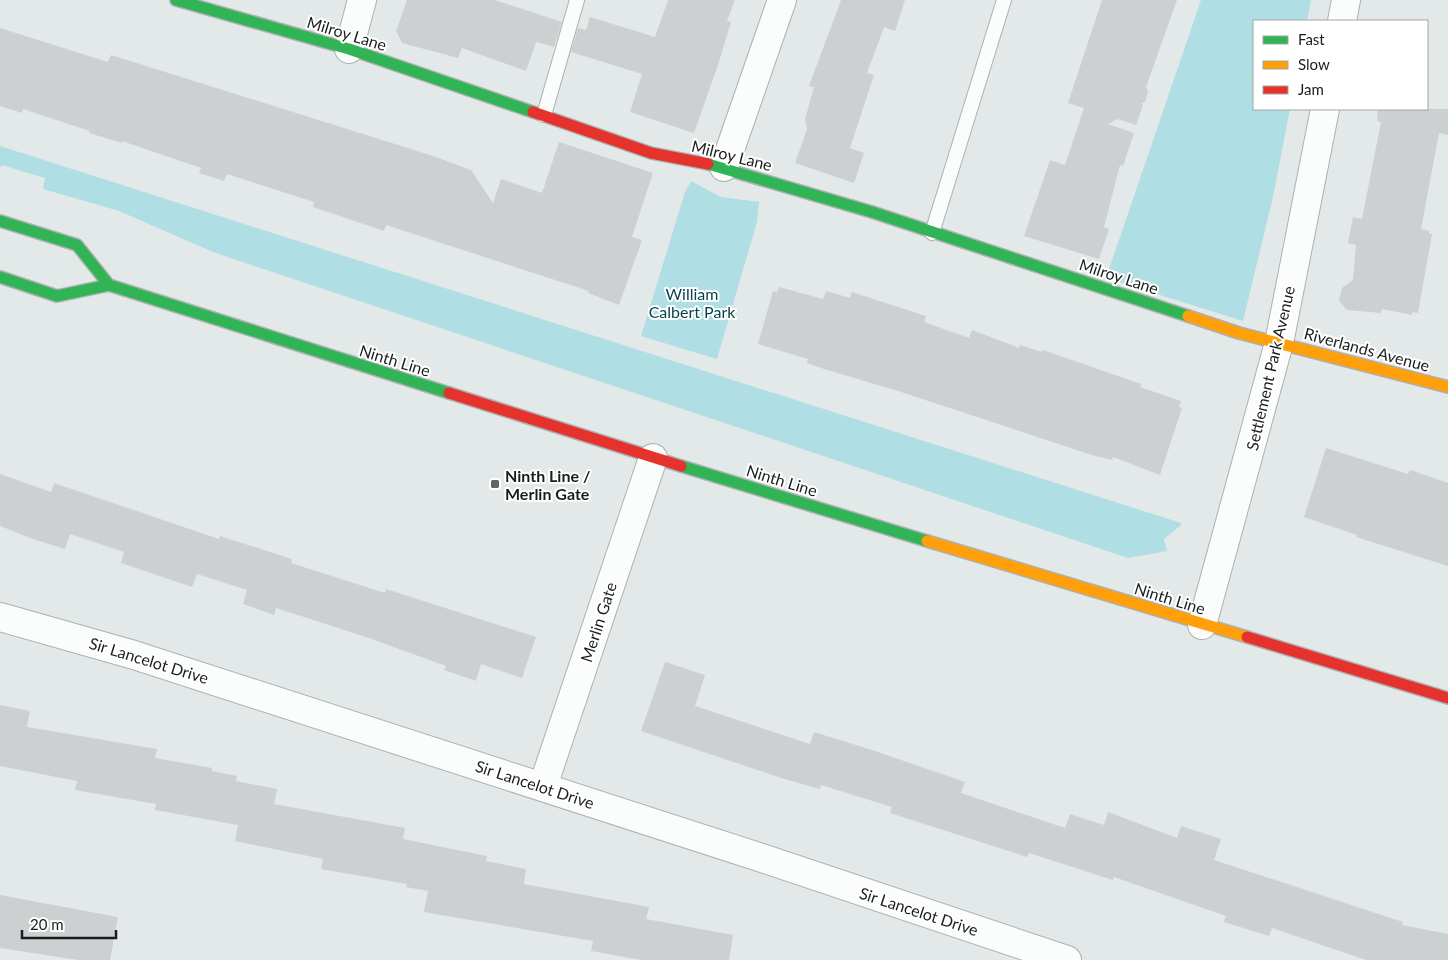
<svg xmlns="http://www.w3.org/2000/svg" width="1448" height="960" viewBox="0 0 1448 960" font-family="Lato,sans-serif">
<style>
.green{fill:#b0dee5}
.building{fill:#ccd0d1}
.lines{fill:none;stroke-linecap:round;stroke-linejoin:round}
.lane-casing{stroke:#adb1b1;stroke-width:16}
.street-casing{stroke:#adb1b1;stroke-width:30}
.fast-casing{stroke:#adb1b1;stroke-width:14}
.slow-casing{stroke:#adb1b1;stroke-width:14}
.jam-casing{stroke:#adb1b1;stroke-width:14}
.lane{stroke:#fbfcfc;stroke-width:14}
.street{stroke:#fbfcfc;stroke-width:28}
.fast{stroke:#30b455;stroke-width:11}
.slow{stroke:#ff9f0a;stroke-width:11}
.jam{stroke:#e5322d;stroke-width:11}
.poi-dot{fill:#606465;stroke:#fff;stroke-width:2}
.labels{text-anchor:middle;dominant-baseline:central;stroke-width:4;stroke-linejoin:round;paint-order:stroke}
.street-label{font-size:16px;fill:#1a1d1e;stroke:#fff}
.park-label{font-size:16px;fill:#07444b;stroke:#fff}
.poi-label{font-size:16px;font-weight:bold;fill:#1a1d1e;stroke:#fff;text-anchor:start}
</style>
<rect width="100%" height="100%" fill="#e3e8e9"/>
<path class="green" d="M 1201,0 L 1311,0 L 1307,21 L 1254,21 L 1254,109 L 1290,109 L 1273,197 L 1243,321 L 1106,278 Z
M 0,146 L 1181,523 L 1181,525 L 1164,539 L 1167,551 L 1128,558 L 213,252 L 119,211 L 43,189 L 45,178 L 2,165 L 0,168 Z
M 691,181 L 721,197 L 759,202 L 757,222 L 717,359 L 641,336 L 685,192 Z"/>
<path class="building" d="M 407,0 L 495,0 L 562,22 L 554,47 L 536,42 L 526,71 L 462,48 L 458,58 L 402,43 L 396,31 Z
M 668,0 L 735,0 L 727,21 L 731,22 L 718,65 L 694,133 L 630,112 L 642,74 L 571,52 L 578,28 L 586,30 L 590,17 L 655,37 Z
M 841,0 L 905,0 L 895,31 L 884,27 L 867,73 L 874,75 L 850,148 L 864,153 L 854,183 L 795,163 L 807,129 L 805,119 L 814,87 L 809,86 Z
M 1102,0 L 1177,0 L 1146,87 L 1148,92 L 1145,102 L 1141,104 L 1143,105 L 1136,125 L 1117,119 L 1108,124 L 1134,133 L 1123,166 L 1120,165 L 1104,227 L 1109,229 L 1099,259 L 1024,236 L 1050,160 L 1065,165 L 1084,108 L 1068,103 Z
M 0,28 L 108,62 L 111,55 L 430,155 L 471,170 L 493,203 L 501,179 L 542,193 L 559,142 L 653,173 L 632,237 L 642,240 L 619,305 L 588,293 L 589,291 L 386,225 L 384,231 L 313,207 L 314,202 L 227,174 L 224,181 L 199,173 L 201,168 L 122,141 L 122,143 L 89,133 L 90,131 L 23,109 L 22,113 L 0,106 Z
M 1378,109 L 1448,109 L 1448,135 L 1439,133 L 1421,229 L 1430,231 L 1429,234 L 1432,234 L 1418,313 L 1412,312 L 1412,315 L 1382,309 L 1381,313 L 1347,310 L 1339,301 L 1342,288 L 1353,280 L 1356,245 L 1348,243 L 1353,217 L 1362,219 L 1381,122 L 1377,121 Z
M 779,287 L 823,299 L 826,291 L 850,298 L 852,292 L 926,316 L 924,322 L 969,338 L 972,330 L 1019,348 L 1020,345 L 1042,352 L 1043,350 L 1141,384 L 1140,387 L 1181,401 L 1179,407 L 1182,408 L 1160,475 L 1113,457 L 1112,460 L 1095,456 L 898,391 L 824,369 L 807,363 L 808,359 L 758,344 L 773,291 L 777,292 Z
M 1326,448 L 1408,474 L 1410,470 L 1448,483 L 1448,566 L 1356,537 L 1357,535 L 1304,517 Z
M 0,474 L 51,492 L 54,483 L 219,539 L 220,536 L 292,559 L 291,563 L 385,593 L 386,589 L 536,637 L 522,678 L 481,664 L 476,681 L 444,670 L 446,666 L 369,638 L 276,608 L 274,615 L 243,604 L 247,590 L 197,574 L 192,587 L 121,563 L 124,552 L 70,534 L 65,549 L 33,539 L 0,526 Z
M 665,662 L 705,675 L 695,706 L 810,744 L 814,732 L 872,750 L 965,782 L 961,793 L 1065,828 L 1070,814 L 1104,825 L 1108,812 L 1177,838 L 1181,826 L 1221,839 L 1214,860 L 1403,922 L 1402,925 L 1448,934 L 1448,960 L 1366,960 L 1272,928 L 1269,936 L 1224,922 L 1226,916 L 1114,877 L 1113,880 L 1029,853 L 1027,857 L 890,813 L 892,807 L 821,785 L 820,789 L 784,779 L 641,731 Z
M 0,705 L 30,711 L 27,727 L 157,749 L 155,758 L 212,768 L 212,771 L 237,776 L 236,781 L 277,789 L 274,804 L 405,828 L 403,839 L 487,856 L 486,861 L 526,869 L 524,884 L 649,907 L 646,919 L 733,935 L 729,960 L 641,960 L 591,951 L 593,941 L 424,912 L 428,891 L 406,887 L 407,884 L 321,869 L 323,859 L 235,841 L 238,825 L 155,810 L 156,804 L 75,790 L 77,781 L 0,766 Z
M 0,895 L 118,917 L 110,960 L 78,960 L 0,948 Z"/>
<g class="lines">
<defs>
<path id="lane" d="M 544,115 L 577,0
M 932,233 L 1004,0"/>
<path id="street" d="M 1342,21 L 1346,0
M 349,49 L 362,0
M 724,167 L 782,0
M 0,617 L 134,655 L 762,858 L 1067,960
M 1202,625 L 1279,343 L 1325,109
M 543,786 L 653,458"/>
<path id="fast" d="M 176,0 L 349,49 L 533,112
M 708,164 L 872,212 L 1188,316
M 0,221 L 77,245 L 109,285
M 0,277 L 57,296 L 109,285 L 449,393
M 681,466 L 927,541"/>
<path id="slow" d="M 1188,316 L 1239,333 L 1448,387
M 927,541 L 1247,637"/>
<path id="jam" d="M 533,112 L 651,153 L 708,164
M 449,393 L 681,466
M 1247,637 L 1448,698"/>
</defs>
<use href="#lane" class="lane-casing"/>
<use href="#street" class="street-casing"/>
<use href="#fast" class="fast-casing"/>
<use href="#slow" class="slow-casing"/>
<use href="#jam" class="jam-casing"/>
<use href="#lane" class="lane"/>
<use href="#street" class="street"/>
<use href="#fast" class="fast"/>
<use href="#slow" class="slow"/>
<use href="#jam" class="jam"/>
</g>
<rect class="poi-dot" x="490" y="479" width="10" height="10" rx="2.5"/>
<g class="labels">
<g class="street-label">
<text transform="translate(347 33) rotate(17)">Milroy Lane</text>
<text transform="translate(732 155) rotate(14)">Milroy Lane</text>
<text transform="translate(1119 276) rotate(18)">Milroy Lane</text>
<text transform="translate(1367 349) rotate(15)">Riverlands Avenue</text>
<text transform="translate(395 360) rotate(17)">Ninth Line</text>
<text transform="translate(1270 368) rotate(-77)">Settlement Park Avenue</text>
<text transform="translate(782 480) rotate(17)">Ninth Line</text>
<text transform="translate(1170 598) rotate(17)">Ninth Line</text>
<text transform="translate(598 622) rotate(-72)">Merlin Gate</text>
<text transform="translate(149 660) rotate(17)">Sir Lancelot Drive</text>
<text transform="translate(535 784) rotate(18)">Sir Lancelot Drive</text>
<text transform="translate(919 911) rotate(18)">Sir Lancelot Drive</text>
</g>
<g class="park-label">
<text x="692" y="293">William<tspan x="692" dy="18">Calbert Park</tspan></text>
</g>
<g class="poi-label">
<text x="505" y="475">Ninth Line /<tspan x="505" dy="18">Merlin Gate</tspan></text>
</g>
</g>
<rect x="1253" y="20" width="175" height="90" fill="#ffffff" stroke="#a3a5a5"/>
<rect x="1263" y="36" width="25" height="8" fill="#30b455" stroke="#a3a5a5"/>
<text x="1298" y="45" font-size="15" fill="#1a1d1e">Fast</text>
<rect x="1263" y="61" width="25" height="8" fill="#ff9f0a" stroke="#a3a5a5"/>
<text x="1298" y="70" font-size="15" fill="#1a1d1e">Slow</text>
<rect x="1263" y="86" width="25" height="8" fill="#e5322d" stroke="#a3a5a5"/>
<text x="1298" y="95" font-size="15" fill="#1a1d1e">Jam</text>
<path d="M22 930v8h94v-8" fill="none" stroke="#1a1d1e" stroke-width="2.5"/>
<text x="30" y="930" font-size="15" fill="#1a1d1e" stroke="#ffffff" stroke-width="4" paint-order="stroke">20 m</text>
</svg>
